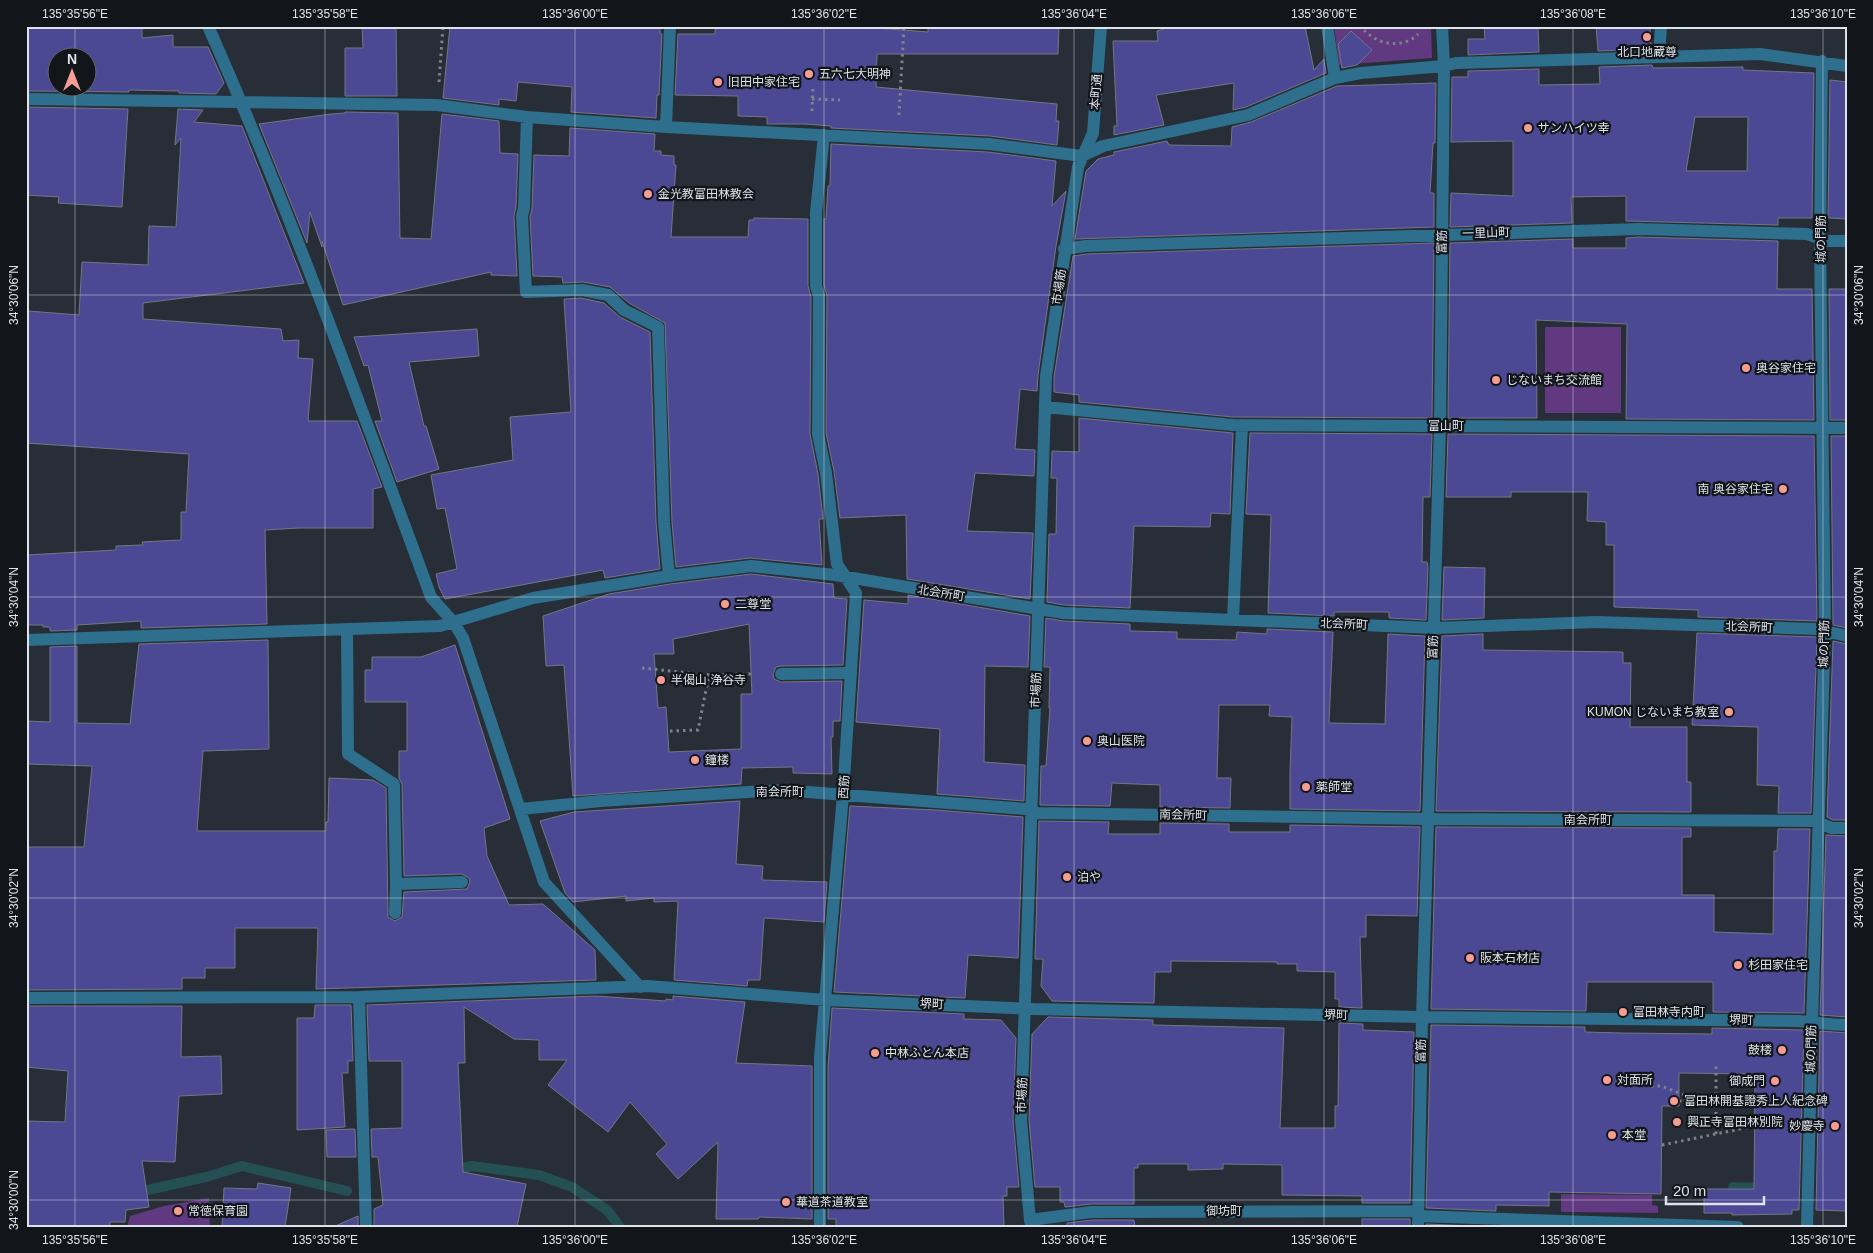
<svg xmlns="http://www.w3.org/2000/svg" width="1873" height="1253" viewBox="0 0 1873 1253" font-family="Arial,'Noto Sans JP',sans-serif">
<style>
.green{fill:#603980}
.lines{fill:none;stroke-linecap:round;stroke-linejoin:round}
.stream{stroke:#244f53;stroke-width:10}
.building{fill:#4b4994;stroke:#757683;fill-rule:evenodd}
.path{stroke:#7e838b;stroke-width:3;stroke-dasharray:2.5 4;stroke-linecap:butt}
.lane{stroke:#2d6f8d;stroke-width:12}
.street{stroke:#2d6f8d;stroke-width:12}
.ticks{fill:none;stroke:#dee2e9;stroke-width:1;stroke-opacity:0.45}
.poi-dot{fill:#f59c93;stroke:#12161a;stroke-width:2}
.labels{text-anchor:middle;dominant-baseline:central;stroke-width:4.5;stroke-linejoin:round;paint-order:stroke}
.poi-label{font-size:12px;fill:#dee2e9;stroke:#12161a;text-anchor:start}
.street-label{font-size:12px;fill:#dee2e9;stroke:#12161a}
.neatline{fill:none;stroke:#dee2e9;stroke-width:2}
.ticks-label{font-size:12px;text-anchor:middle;fill:#dee2e9}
</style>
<rect width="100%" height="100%" fill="#272e37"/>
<path class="green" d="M 1334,26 L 1431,26 L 1432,58 L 1339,65 Z
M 1545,327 L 1621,327 L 1621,413 L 1545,413 Z
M 1561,1194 L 1652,1195 L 1652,1205 L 1658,1206 L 1658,1213 L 1561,1212 Z
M 209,1198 L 210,1227 L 127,1227 L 130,1216 L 164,1206 Z"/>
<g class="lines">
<path class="stream" d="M 451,1170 L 472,1166 L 539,1175 L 572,1187 L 607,1210 L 620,1227
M 1733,1187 L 1760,1188 L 1759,1195
M 134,1193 L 206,1177 L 242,1166 L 347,1191"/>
</g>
<path class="building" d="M 362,26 L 396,27 L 397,96 L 345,96 L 345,48 L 363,48 Z
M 450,26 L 629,26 L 660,28 L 660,34 L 662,34 L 659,95 L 657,95 L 656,118 L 571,112 L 572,87 L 518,82 L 516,101 L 499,99 L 499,105 L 443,98 Z
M 738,26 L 850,26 L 928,32 L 928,26 L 1059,26 L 1058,54 L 877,54 L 876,87 L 1057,104 L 1056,121 L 1059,121 L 1057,145 L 990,136 L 831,128 L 831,126 L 805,124 L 767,124 L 767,117 L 738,116 L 738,96 L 675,95 L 678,34 L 715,34 L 715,27 Z
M 1163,26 L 1305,26 L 1314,70 L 1324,59 L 1326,73 L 1246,107 L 1233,110 L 1234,83 L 1156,95 L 1164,125 L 1114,135 L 1114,126 L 1117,126 L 1113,41 L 1158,41 L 1157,31 L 1164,29 Z
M 1484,26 L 1538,26 L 1539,52 L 1468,55 L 1468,39 L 1485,39 Z
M 1596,26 L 1650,26 L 1651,49 L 1598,51 Z
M 26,27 L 142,28 L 142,38 L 173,35 L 173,47 L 208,47 L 224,83 L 216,94 L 179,93 L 179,91 L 129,90 L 129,92 L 26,91 ZM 58,58 L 88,58 L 88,88 L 58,88 Z
M 1351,31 L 1372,50 L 1357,65 L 1342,68 L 1338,44 Z
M 1652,65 L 1653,68 L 1743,67 L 1743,70 L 1814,73 L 1812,218 L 1778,218 L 1778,225 L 1626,221 L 1626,196 L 1571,197 L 1572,223 L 1450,227 L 1451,193 L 1513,196 L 1513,141 L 1451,142 L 1452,77 L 1468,77 L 1468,71 L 1539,69 L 1539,85 L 1600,84 L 1599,67 ZM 1695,117 L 1748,117 L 1747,171 L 1686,171 Z
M 1830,80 L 1847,82 L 1847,219 L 1828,218 Z
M 1436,83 L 1435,143 L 1433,143 L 1430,193 L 1434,193 L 1434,227 L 1075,239 L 1086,171 L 1098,159 L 1114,155 L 1114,152 L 1167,141 L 1169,145 L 1231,146 L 1232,127 L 1251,122 L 1337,86 Z
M 26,107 L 128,109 L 122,207 L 58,203 L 59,197 L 26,195 Z
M 178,109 L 203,110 L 194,122 L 242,126 L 304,283 L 143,303 L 143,319 L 281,329 L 283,341 L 299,340 L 298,358 L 313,359 L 308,421 L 357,421 L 382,487 L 373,489 L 373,528 L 299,528 L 265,530 L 267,624 L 141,628 L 141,621 L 77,625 L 77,630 L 50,631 L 50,627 L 43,627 L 43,625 L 26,625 L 26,555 L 116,550 L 116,546 L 143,545 L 142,542 L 181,540 L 181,512 L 186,512 L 189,454 L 26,443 L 28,311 L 79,315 L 82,262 L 148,265 L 149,226 L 176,227 L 181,138 L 175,145 Z
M 345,112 L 398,113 L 400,238 L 431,239 L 442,114 L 499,121 L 500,153 L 518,154 L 516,207 L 514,216 L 517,276 L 491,275 L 491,272 L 343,305 L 322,241 L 322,247 L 310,212 L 307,243 L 259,124 L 331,114 L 345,113 Z
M 570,128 L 655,134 L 654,151 L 661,151 L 661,155 L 674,156 L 674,165 L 676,165 L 671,237 L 748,237 L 749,220 L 754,220 L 754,218 L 808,219 L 808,286 L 811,297 L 810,434 L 818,474 L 823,519 L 819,519 L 822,565 L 750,558 L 676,567 L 672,522 L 665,323 L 629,303 L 610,287 L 583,282 L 563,283 L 562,277 L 533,276 L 530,217 L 532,208 L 534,155 L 569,156 Z
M 831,144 L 988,152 L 1056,161 L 1052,206 L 1066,191 L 1056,246 L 1038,375 L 1037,391 L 1020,389 L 1015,449 L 1035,450 L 1034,476 L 975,473 L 967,531 L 1033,533 L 1030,599 L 907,579 L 906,515 L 840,518 L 834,471 L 826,433 L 827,296 L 824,285 L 824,219 L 826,219 L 828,186 L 830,186 Z
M 1639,237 L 1778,241 L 1777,289 L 1812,289 L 1814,420 L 1626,419 L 1627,324 L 1536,320 L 1537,418 L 1448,418 L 1450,243 L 1573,239 L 1573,248 L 1626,248 L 1626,238 Z
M 1434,243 L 1432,418 L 1233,417 L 1079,402 L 1079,395 L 1054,392 L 1054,377 L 1073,256 L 1087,254 Z
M 1829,289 L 1847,289 L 1847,420 L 1830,420 Z
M 581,298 L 604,303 L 620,317 L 650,332 L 656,522 L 660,569 L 605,578 L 603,570 L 445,599 L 439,587 L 436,574 L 457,569 L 445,508 L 437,509 L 431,475 L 513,460 L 510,417 L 571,412 L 564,299 Z
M 477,329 L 479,356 L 409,362 L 424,426 L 426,426 L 439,469 L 397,482 L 375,421 L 382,421 L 368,365 L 364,366 L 354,337 Z
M 1079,418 L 1233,433 L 1230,514 L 1211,513 L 1210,527 L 1134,526 L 1130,608 L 1064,605 L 1047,602 L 1049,534 L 1056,534 L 1057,478 L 1051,478 L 1052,451 L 1079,452 Z
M 1250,433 L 1432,434 L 1430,497 L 1423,497 L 1422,562 L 1427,562 L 1428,567 L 1426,620 L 1389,618 L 1389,612 L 1334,612 L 1334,616 L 1268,613 L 1271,515 L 1246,514 Z
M 1448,434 L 1814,436 L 1817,621 L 1698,617 L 1698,610 L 1614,607 L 1614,545 L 1606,545 L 1606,522 L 1587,521 L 1588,492 L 1511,492 L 1511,497 L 1446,497 Z
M 1831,436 L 1847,436 L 1847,628 L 1833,625 Z
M 1444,567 L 1485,568 L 1484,618 L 1442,620 Z
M 751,574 L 833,584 L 834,598 L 847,599 L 843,665 L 781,666 L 776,667 L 773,674 L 774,679 L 781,682 L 842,681 L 840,721 L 833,721 L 833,737 L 831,737 L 832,774 L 793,773 L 793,767 L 742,768 L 741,784 L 573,796 L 564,665 L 546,666 L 543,616 L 609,594 L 670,584 ZM 749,624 L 752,694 L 741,694 L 741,749 L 669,752 L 666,707 L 658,708 L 654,654 L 674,654 L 673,639 Z
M 908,595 L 1030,616 L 1028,667 L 985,666 L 984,762 L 1025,765 L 1024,801 L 937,794 L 940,729 L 856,722 L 864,600 L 908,604 Z
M 1046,618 L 1063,621 L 1130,624 L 1130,631 L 1177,632 L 1177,639 L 1236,640 L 1237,632 L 1267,634 L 1267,629 L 1333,632 L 1329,723 L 1385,724 L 1388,634 L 1425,636 L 1420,811 L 1290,809 L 1290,772 L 1292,717 L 1269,716 L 1270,705 L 1219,705 L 1217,778 L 1231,778 L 1230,808 L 1160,807 L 1160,785 L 1112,783 L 1110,806 L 1040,805 L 1041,766 L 1046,766 L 1050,708 L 1049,708 L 1050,667 L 1044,667 Z
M 1697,633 L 1817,637 L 1811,813 L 1778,813 L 1779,786 L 1757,785 L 1758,727 L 1692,725 Z
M 1483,634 L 1483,650 L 1623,652 L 1623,663 L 1631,663 L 1630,727 L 1687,727 L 1687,782 L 1691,782 L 1691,812 L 1436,811 L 1442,636 Z
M 268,640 L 269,749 L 203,751 L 197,831 L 326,831 L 326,822 L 328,822 L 329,778 L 373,780 L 386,788 L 388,917 L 395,921 L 402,917 L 404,892 L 467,889 L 470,882 L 469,878 L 462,874 L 404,876 L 402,784 L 399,778 L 399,751 L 407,751 L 407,702 L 365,702 L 365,670 L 372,670 L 372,657 L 421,657 L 455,645 L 510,819 L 484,828 L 487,856 L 509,905 L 543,904 L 595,950 L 596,980 L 316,989 L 318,928 L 235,928 L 235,968 L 205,968 L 205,978 L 182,978 L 182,989 L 26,990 L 26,847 L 84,847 L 92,766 L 26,764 L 26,721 L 50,722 L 50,647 L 77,646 L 77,723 L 130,724 L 139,644 Z
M 1833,641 L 1847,644 L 1847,820 L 1833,820 L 1827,817 Z
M 740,801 L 736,864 L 763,866 L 762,880 L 827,882 L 824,922 L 764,918 L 760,980 L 748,980 L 747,986 L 674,980 L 678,901 L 654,902 L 654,898 L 626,901 L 626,896 L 573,902 L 565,893 L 540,821 L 574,812 Z
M 850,806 L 936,810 L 1023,817 L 1018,958 L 968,955 L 965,998 L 834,992 Z
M 1039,821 L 1109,822 L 1108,834 L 1160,834 L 1160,823 L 1229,824 L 1229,832 L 1290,832 L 1290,825 L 1420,827 L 1417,916 L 1366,915 L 1366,937 L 1360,937 L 1362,1008 L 1339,1007 L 1339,999 L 1335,999 L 1335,972 L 1297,971 L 1297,964 L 1277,964 L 1277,962 L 1171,961 L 1171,972 L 1155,972 L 1154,1003 L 1052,1001 L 1041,986 L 1043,959 L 1035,959 Z
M 1436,827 L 1691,828 L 1691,837 L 1682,837 L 1682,895 L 1714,895 L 1714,932 L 1773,934 L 1774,851 L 1777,851 L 1778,829 L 1810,829 L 1804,1013 L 1713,1012 L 1713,982 L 1587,982 L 1586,1011 L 1431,1009 Z
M 1826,835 L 1847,836 L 1847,1017 L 1820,1015 Z
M 596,996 L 666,1001 L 666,999 L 673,1000 L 673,996 L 745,1002 L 736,1063 L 812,1066 L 812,1219 L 759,1217 L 758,1219 L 716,1219 L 718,1142 L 678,1179 L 656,1154 L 667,1144 L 630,1102 L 608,1132 L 548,1085 L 567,1060 L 539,1060 L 539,1040 L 514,1039 L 464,1007 L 465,1063 L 458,1063 L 463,1172 L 526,1184 L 517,1227 L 374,1227 L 374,1209 L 383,1205 L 378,1157 L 372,1157 L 371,1129 L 402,1128 L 402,1061 L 369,1061 L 367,1005 Z
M 315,1005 L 351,1005 L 353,1061 L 348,1061 L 348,1073 L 342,1073 L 345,1127 L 297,1130 L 297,1018 L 314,1018 Z
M 26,1006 L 182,1006 L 181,1057 L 221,1056 L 222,1094 L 179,1096 L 175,1162 L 142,1161 L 149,1207 L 126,1210 L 125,1222 L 110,1222 L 110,1227 L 26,1227 L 26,1121 L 65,1122 L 68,1071 L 26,1067 Z
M 832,1008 L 964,1014 L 964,1019 L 1001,1020 L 1016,1038 L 1013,1120 L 1019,1187 L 1007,1187 L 1007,1196 L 1003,1196 L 1004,1227 L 836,1227 L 836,1219 L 828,1219 L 828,1067 Z
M 1048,1017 L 1153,1020 L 1153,1025 L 1284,1028 L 1280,1128 L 1335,1128 L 1335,1106 L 1338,1106 L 1339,1023 L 1363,1024 L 1363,1030 L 1414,1032 L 1410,1203 L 1362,1203 L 1362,1196 L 1282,1195 L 1282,1165 L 1223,1164 L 1223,1169 L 1188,1170 L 1188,1164 L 1138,1164 L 1138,1168 L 1134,1168 L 1134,1204 L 1091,1204 L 1065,1207 L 1064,1202 L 1060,1202 L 1060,1187 L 1035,1187 L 1029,1120 L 1032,1034 Z
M 1431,1025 L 1585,1027 L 1585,1032 L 1620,1033 L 1712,1034 L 1712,1028 L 1804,1030 L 1799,1210 L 1792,1210 L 1792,1214 L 1732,1215 L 1732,1213 L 1704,1213 L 1704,1189 L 1754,1189 L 1755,1074 L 1679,1073 L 1679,1106 L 1662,1106 L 1661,1194 L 1549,1192 L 1549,1206 L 1496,1205 L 1496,1211 L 1426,1208 Z
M 1820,1031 L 1847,1033 L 1847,1211 L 1816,1210 Z
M 355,1129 L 356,1157 L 327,1157 L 326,1130 Z
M 258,1183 L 291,1188 L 285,1227 L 222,1227 L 224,1188 L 257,1189 Z
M 358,1216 L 358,1227 L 333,1227 Z
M 1362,1219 L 1410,1219 L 1410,1227 L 1362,1227 Z
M 1092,1220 L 1134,1220 L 1135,1227 L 1067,1227 L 1067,1223 Z
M 1426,1224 L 1494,1227 L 1426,1227 Z"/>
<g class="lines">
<path class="path" d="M 1359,26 C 1365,31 1370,36 1376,39 C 1389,46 1408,45 1418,34
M 439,82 L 443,26
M 812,99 L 840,100
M 812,111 L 813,86
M 899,115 L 904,26
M 642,668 L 709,675
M 670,731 L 698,730 L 709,675 L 751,674
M 1651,1086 L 1661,1086 L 1685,1095 L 1685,1101
M 1679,1101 L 1716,1101
M 1716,1134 L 1716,1064
M 1662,1145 L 1755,1126"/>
<path class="lane" d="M 1327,26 L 1335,78
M 781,674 L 851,673"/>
<path class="street" d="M 208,26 C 291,213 360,405 431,597 L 454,623 L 463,638 L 544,882 L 640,987
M 1659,57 L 1661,26
M 26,99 L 437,105 L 527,117 L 666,127 L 989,144 L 1082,156 L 1103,146 L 1248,115 L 1335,78 L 1361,73 L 1444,66 L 1456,63 L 1760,54 L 1847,66
M 527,117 L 524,208 L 522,216 L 526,292 L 582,290 L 608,295 L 624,310 L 658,327 L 664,522 L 669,576
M 666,127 L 670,26
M 1064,249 L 1086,246 L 1639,229 L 1807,234 L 1827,241 L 1847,241
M 1045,407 L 1233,425 L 1847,428
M 1233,619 L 1242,425
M 347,629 L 348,754 L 394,784 L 396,884 L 462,882
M 26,640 L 440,626 L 533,598 L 669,576 L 751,566 L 835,575 L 1063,613 L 1434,628 L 1596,622 L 1816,629 L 1847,636
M 521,809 L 601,801 L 782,790 L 1026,809 L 1037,813 L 1428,819 L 1813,821 L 1832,828 L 1847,828
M 395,913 L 396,884
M 359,997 L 366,1227
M 26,998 L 359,997 L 648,986 L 826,1000 L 1033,1009 L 1422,1017 L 1798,1021 C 1814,1022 1830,1025 1847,1025
M 1418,1216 L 1738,1227
M 1030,1220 L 1091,1212 L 1418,1211
M 820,1227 L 820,1057 L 843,795 L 856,593 L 837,564 L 826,473 L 818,434 L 819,296 L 816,286 L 816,212 L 824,135
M 1032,1227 L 1030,1220 L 1021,1120 L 1046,376 L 1078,167 L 1093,133 L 1101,26
M 1418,1227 L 1422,1017 L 1440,426 L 1444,66 L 1442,26
M 1807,1227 L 1812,1022 L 1825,631 L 1820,241 L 1822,61"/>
</g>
<path class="ticks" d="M 75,26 L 75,58M 325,26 L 325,1227M 575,26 L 575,1227M 824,26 L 824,1227M 1074,26 L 1074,1227M 1324,26 L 1324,1227M 1573,26 L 1573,1227M 1823,26 L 1823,1227M 75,88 L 75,1227M 26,295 L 1847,295M 26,597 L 1847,597M 26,898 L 1847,898M 26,1200 L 1847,1200"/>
<g class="poi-dot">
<circle cx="1647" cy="37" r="5"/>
<circle cx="809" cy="74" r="5"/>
<circle cx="718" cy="82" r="5"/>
<circle cx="1528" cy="128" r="5"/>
<circle cx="648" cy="194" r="5"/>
<circle cx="1746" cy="368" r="5"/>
<circle cx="1496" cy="380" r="5"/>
<circle cx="1783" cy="489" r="5"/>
<circle cx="725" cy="604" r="5"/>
<circle cx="661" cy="680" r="5"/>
<circle cx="1729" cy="712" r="5"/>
<circle cx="1087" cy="741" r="5"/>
<circle cx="695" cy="760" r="5"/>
<circle cx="1306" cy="787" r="5"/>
<circle cx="1067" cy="877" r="5"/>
<circle cx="1470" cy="958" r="5"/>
<circle cx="1738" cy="965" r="5"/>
<circle cx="1623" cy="1012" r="5"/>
<circle cx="1782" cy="1050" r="5"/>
<circle cx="875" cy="1053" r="5"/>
<circle cx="1607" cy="1080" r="5"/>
<circle cx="1775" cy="1081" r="5"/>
<circle cx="1674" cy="1101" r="5"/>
<circle cx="1677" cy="1122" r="5"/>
<circle cx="1835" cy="1126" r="5"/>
<circle cx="1612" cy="1135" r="5"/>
<circle cx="786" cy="1202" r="5"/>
<circle cx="178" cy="1211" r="5"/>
</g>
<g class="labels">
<g class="poi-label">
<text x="1647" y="52" text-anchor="middle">北口地蔵尊</text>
<text x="819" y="74">五六七大明神</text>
<text x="728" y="82">旧田中家住宅</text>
<text x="1538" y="128">サンハイツ幸</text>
<text x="658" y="194">金光教富田林教会</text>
<text x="1756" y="368">奥谷家住宅</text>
<text x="1506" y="380">じないまち交流館</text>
<text x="1773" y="489" text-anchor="end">南 奥谷家住宅</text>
<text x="735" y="604">二尊堂</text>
<text x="671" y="680">半偈山 浄谷寺</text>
<text x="1719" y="712" text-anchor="end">KUMON じないまち教室</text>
<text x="1097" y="741">奥山医院</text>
<text x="705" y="760">鐘楼</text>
<text x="1316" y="787">薬師堂</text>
<text x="1077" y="877">泊や</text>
<text x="1480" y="958">阪本石材店</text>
<text x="1748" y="965">杉田家住宅</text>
<text x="1633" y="1012">富田林寺内町</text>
<text x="1772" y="1050" text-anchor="end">鼓楼</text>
<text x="885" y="1053">中林ふとん本店</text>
<text x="1617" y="1080">対面所</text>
<text x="1765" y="1081" text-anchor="end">御成門</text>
<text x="1684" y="1101">富田林開基證秀上人紀念碑</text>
<text x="1687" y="1122">興正寺富田林別院</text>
<text x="1825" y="1126" text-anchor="end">妙慶寺</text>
<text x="1622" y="1135">本堂</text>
<text x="796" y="1202">華道茶道教室</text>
<text x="188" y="1211">常徳保育園</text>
</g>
<g class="street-label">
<text transform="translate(1096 92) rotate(-86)">本町通</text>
<text transform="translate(1486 233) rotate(-2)">一里山町</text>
<text transform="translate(1821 239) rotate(-90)">城の門筋</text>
<text transform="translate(1442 242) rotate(-89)">富筋</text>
<text transform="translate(1059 287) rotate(-82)">市場筋</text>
<text x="1446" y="426">富山町</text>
<text transform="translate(941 593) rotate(9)">北会所町</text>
<text transform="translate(1344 624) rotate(2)">北会所町</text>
<text transform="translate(1749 627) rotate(2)">北会所町</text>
<text transform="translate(1824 644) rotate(-89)">城の門筋</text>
<text transform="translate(1433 647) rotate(-88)">富筋</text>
<text transform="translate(1036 690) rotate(-88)">市場筋</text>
<text transform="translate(844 787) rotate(-86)">西筋</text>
<text x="780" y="792">南会所町</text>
<text transform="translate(1183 815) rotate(1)">南会所町</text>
<text x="1588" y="820">南会所町</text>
<text transform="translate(932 1004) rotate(2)">堺町</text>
<text transform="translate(1336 1015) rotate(1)">堺町</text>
<text transform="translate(1741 1020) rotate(1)">堺町</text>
<text transform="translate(1811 1049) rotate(-89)">城の門筋</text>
<text transform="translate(1421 1051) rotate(-89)">富筋</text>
<text transform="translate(1022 1095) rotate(-88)">市場筋</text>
<text x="1224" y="1211">御坊町</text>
</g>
</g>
<rect width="1873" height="1253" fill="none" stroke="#12161a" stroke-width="55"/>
<g transform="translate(72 72)"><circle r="24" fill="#12161a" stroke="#64686d"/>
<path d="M0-4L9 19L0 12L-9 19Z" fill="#f59c93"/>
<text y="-8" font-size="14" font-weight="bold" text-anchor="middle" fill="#dee2e9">N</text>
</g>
<path d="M1666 1196v8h98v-8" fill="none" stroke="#dee2e9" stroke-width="2.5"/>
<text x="1673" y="1196" font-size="15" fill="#dee2e9" stroke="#12161a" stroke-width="4" paint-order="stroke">20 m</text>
<rect x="28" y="28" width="1818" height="1198" class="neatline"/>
<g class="ticks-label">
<text x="75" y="18">135°35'56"E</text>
<text x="325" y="18">135°35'58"E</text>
<text x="575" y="18">135°36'00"E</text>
<text x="824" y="18">135°36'02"E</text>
<text x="1074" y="18">135°36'04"E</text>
<text x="1324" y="18">135°36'06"E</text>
<text x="1573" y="18">135°36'08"E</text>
<text x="1823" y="18">135°36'10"E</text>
<text transform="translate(14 295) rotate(-90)" y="4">34°30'06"N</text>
<text transform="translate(1859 295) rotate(-90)" y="4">34°30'06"N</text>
<text transform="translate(14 597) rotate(-90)" y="4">34°30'04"N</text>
<text transform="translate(1859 597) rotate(-90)" y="4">34°30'04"N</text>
<text transform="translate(14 898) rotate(-90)" y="4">34°30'02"N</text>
<text transform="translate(1859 898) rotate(-90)" y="4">34°30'02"N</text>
<text transform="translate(14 1200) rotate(-90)" y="4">34°30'00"N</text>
<text x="75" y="1244">135°35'56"E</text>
<text x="325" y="1244">135°35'58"E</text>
<text x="575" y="1244">135°36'00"E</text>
<text x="824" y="1244">135°36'02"E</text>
<text x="1074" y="1244">135°36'04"E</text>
<text x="1324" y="1244">135°36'06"E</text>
<text x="1573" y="1244">135°36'08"E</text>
<text x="1823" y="1244">135°36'10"E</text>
</g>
</svg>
